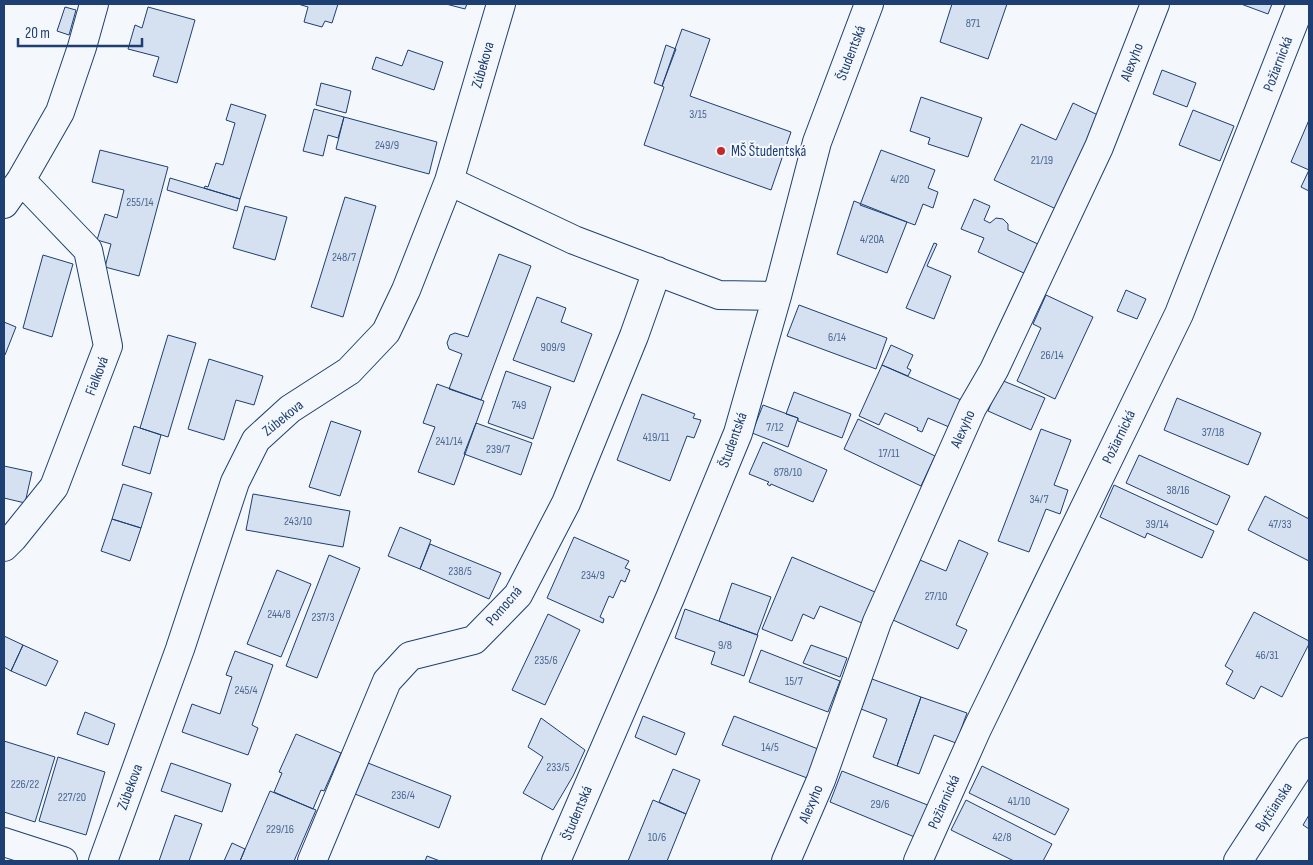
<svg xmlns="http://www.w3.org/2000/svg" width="1313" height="865" viewBox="0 0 1313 865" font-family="'Sofia Sans Condensed',sans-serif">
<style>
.building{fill:#d5e0f0;stroke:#1d3f73}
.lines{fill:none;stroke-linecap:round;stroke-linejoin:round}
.street-casing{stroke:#1d3f73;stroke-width:30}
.secondary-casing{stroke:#1d3f73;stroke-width:30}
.street{stroke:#f4f7fb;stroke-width:28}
.secondary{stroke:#f4f7fb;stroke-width:28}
.poi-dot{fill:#c62828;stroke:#f4f7fb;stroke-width:2}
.labels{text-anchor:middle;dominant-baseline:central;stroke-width:4;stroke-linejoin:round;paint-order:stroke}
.number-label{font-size:12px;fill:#4b6792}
.street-label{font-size:15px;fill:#1d3f73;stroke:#f4f7fb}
.poi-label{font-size:15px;fill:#1d3f73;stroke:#f4f7fb;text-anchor:start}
</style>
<rect width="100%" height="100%" fill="#f4f7fb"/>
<path class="building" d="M 298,4 L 338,4 L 332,23 L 325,21 L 322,27 L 304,22 L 308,7 Z
M 446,4 L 467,4 L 465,9 Z
M 952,4 L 1007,4 L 988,59 L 940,42 Z
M 1241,4 L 1272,4 L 1268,14 Z
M 65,7 L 76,10 L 69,35 L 57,31 Z
M 148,7 L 195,20 L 177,83 L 153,76 L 159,57 L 128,49 L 135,25 L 142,28 Z
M 682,29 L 710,39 L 690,96 L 791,132 L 771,190 L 644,145 L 664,87 L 662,86 Z
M 666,45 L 676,49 L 662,86 L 654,83 Z
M 408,50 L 443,62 L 434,90 L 372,69 L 376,57 L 402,66 Z
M 1162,70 L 1196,83 L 1187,107 L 1153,94 Z
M 321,83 L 351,91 L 346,113 L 316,105 Z
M 921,97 L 982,118 L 968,157 L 928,144 L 930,138 L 910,131 Z
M 1073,103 L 1100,116 L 1056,209 L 994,180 L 1021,124 L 1056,140 Z
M 231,104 L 266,115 L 240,199 L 204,188 L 205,186 L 208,187 L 216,163 L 223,165 L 235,123 L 226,120 Z
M 314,109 L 344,117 L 338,138 L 328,135 L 323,156 L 303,151 Z
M 1193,110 L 1234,126 L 1220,161 L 1179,145 Z
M 344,117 L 437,142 L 429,174 L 336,149 Z
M 1309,120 L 1309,191 L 1301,187 L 1309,170 L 1291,162 Z
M 100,150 L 168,167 L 139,276 L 105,267 L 111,244 L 97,240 L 105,214 L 117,218 L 124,190 L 92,182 Z
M 881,150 L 935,170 L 928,188 L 938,192 L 933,208 L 923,204 L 915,225 L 860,205 Z
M 170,178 L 240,199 L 237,211 L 167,190 Z
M 345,197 L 376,206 L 343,317 L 311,307 Z
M 974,199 L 990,206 L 984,220 L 990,223 L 996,218 L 1003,219 L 1008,224 L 1008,230 L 1040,245 L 1026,274 L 978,252 L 984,238 L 961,229 Z
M 854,201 L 907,222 L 887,273 L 837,254 Z
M 245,206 L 287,217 L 275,260 L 233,248 Z
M 934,243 L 937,244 L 927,266 L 951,276 L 934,319 L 906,308 Z
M 499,254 L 531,266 L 481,400 L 449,389 L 462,354 L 449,349 L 447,343 L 450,335 L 455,333 L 468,337 Z
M 43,255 L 73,264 L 52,337 L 23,328 Z
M 1126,290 L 1146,299 L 1137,319 L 1117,311 Z
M 1046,295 L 1093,317 L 1055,399 L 1017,381 L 1041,328 L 1033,324 Z
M 537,297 L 566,308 L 561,322 L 592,334 L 574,382 L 513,360 Z
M 799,305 L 887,338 L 876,369 L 787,336 Z
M 4,322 L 16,327 L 5,355 L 4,355 Z
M 168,335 L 196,343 L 168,437 L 140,428 Z
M 891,345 L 913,355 L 907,368 L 911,370 L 908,376 L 882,365 Z
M 209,359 L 263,376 L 254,405 L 236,400 L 224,440 L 188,429 Z
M 882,365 L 961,400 L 949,427 L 928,418 L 922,432 L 917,430 L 918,428 L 885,413 L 879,425 L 859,416 Z
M 506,371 L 551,387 L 533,439 L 488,423 Z
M 1001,380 L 1045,398 L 1031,430 L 988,411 Z
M 437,384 L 484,401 L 454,485 L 418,472 L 435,427 L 423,423 Z
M 794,392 L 851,414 L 842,438 L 798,421 L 798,418 L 786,414 Z
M 642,394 L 695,414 L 693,418 L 701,420 L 694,438 L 687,436 L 670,481 L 617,460 Z
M 1177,398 L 1261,433 L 1248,465 L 1164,430 Z
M 763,405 L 798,418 L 788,447 L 752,433 Z
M 858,419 L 935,456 L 921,486 L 844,449 Z
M 331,421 L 361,431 L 340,496 L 309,487 Z
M 476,423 L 532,443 L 521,475 L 464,454 Z
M 134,426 L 161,435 L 150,474 L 122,465 Z
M 1041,429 L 1071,440 L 1054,485 L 1068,490 L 1060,514 L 1046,509 L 1029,552 L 998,541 Z
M 763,442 L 827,470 L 813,502 L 771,484 L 770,486 L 767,484 L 769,482 L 749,474 Z
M 1139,455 L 1230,496 L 1217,525 L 1126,483 Z
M 4,466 L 32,472 L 25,503 L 4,498 Z
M 123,484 L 152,493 L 141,528 L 112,519 Z
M 1114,485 L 1214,531 L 1202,558 L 1147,533 L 1145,538 L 1100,517 Z
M 253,494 L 350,511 L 343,547 L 246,530 Z
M 1265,496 L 1309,519 L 1309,561 L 1248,530 Z
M 112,519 L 141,528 L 130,561 L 101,551 Z
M 400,527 L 431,540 L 420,569 L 388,556 Z
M 574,537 L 629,561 L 625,568 L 630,570 L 625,582 L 621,580 L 613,598 L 609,596 L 600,617 L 604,619 L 603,623 L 547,598 Z
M 959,540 L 988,553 L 956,625 L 967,630 L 958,649 L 893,620 L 920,560 L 946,571 Z
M 430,544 L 501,573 L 489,599 L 420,569 Z
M 329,555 L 360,568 L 317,678 L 286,666 Z
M 792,557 L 875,592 L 862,623 L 820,606 L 814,619 L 803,614 L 792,641 L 762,629 Z
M 277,570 L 311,584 L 281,657 L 247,644 Z
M 732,583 L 771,597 L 757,635 L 719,621 Z
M 685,609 L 758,635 L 744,676 L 711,664 L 715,652 L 675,638 Z
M 1254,612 L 1309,641 L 1309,644 L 1282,697 L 1261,686 L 1254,699 L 1226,684 L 1233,671 L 1225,666 Z
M 548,614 L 580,630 L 545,705 L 512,690 Z
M 4,636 L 23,645 L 11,671 L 4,667 Z
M 23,645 L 58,661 L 46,686 L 11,671 Z
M 811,645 L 847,658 L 840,677 L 803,663 Z
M 761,650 L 840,681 L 828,712 L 749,682 Z
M 235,651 L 273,665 L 252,725 L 258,728 L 248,755 L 182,732 L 192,704 L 220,714 L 232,677 L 226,675 Z
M 872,679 L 921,697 L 897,766 L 873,757 L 887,719 L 861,709 Z
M 921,697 L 967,713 L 956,743 L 934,735 L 919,774 L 897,766 Z
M 85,712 L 115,724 L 108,745 L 77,734 Z
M 643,716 L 685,733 L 676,755 L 635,737 Z
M 734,716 L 818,749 L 807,778 L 722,745 Z
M 541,718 L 585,750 L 573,776 L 553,810 L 523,793 L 543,757 L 528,747 Z
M 296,734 L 341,753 L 324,791 L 321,790 L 313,809 L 274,792 L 282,773 L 279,772 Z
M 4,741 L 55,757 L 35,822 L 4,812 Z
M 58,757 L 105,772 L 86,835 L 39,821 Z
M 171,763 L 231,784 L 222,812 L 161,791 Z
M 368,763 L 451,796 L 439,828 L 355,794 Z
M 982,766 L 1069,809 L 1055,835 L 969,793 Z
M 673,769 L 700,780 L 686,814 L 659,802 Z
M 842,771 L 930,806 L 917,838 L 830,802 Z
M 270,791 L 316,810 L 294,861 L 240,861 Z
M 653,800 L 686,814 L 667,861 L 628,861 Z
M 966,800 L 1052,844 L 1043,861 L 1014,861 L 951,830 Z
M 175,815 L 202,824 L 189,861 L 159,861 Z
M 1309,815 L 1309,829 L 1303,825 Z
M 232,843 L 245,849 L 240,861 L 224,861 Z
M 427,856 L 440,861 L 425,861 Z"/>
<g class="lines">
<defs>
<path id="street" d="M 449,181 L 574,240 L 719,295 L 777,296
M 4,204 L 21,180
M 4,547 L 13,538 L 54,487 L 108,346 L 88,250 L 21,180 L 60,112 L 82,47 L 94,4
M 4,842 L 63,861
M 103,861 L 180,649 L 235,482 L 256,440 L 290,409 L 349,371 L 386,332 L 406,290 L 449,181 L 501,4
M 312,861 L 387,681 L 410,656 L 474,640 L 518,595 L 566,503 L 634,336 L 657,271
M 556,861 L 670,598 L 738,433 L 777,296 L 817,142 L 869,4
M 786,861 L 821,780 L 877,622 L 972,408 L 994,370 L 1099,147 L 1155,4
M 918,861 L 977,729 L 1179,314 L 1301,4"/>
<path id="secondary" d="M 1238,861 L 1309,752"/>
</defs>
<use href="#street" class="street-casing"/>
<use href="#secondary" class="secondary-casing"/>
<use href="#street" class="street"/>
<use href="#secondary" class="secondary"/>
</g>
<circle class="poi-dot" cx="721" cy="151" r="5"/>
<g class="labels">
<g class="number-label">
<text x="973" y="23">871</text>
<text x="698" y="114">3/15</text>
<text x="387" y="145">249/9</text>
<text x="1042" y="160">21/19</text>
<text x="900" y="179">4/20</text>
<text x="140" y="202">255/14</text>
<text x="872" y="239">4/20A</text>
<text x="344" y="257">248/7</text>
<text x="837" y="337">6/14</text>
<text x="553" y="347">909/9</text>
<text x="1052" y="355">26/14</text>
<text x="519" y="405">749</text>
<text x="775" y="427">7/12</text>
<text x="1213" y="432">37/18</text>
<text x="656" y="437">419/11</text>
<text x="449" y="441">241/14</text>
<text x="498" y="449">239/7</text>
<text x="889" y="453">17/11</text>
<text x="788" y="472">878/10</text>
<text x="1178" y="490">38/16</text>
<text x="1039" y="499">34/7</text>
<text x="298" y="521">243/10</text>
<text x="1157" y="524">39/14</text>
<text x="1280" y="524">47/33</text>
<text x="460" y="571">238/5</text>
<text x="593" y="575">234/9</text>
<text x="936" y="596">27/10</text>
<text x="279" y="614">244/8</text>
<text x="323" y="617">237/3</text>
<text x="725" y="645">9/8</text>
<text x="1267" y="655">46/31</text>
<text x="546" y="660">235/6</text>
<text x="794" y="681">15/7</text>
<text x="246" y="690">245/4</text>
<text x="770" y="747">14/5</text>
<text x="558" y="767">233/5</text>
<text x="25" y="784">226/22</text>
<text x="403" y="795">236/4</text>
<text x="72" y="797">227/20</text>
<text x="1019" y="801">41/10</text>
<text x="880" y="804">29/6</text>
<text x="280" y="829">229/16</text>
<text x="657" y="837">10/6</text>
<text x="1002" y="837">42/8</text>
</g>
<g class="street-label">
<text transform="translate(851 53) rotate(-69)">Študentská</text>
<text transform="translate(1132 62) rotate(-69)">Alexyho</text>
<text transform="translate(1278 64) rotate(-69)">Požiarnická</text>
<text transform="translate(483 65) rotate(-74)">Zúbekova</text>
<text transform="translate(97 376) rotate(-69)">Fialková</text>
<text transform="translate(283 418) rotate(-39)">Zúbekova</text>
<text transform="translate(963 429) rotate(-66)">Alexyho</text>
<text transform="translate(1119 437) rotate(-64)">Požiarnická</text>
<text transform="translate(733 440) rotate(-70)">Študentská</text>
<text transform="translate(504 606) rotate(-49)">Pomocná</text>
<text transform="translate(130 787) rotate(-70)">Zúbekova</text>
<text transform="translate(944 802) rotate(-66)">Požiarnická</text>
<text transform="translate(811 804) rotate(-67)">Alexyho</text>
<text transform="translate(1274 807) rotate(-57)">Bytčianska</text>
<text transform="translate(577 813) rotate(-67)">Študentská</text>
</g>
<g class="poi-label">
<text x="731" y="151">MŠ Študentská</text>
</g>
</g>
<rect width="1313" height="865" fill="none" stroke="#1d3f73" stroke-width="10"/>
<path d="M18 38v8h124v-8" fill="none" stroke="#1d3f73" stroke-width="2.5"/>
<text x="25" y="38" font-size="15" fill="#1d3f73" stroke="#f4f7fb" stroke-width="4" paint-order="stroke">20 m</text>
</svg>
